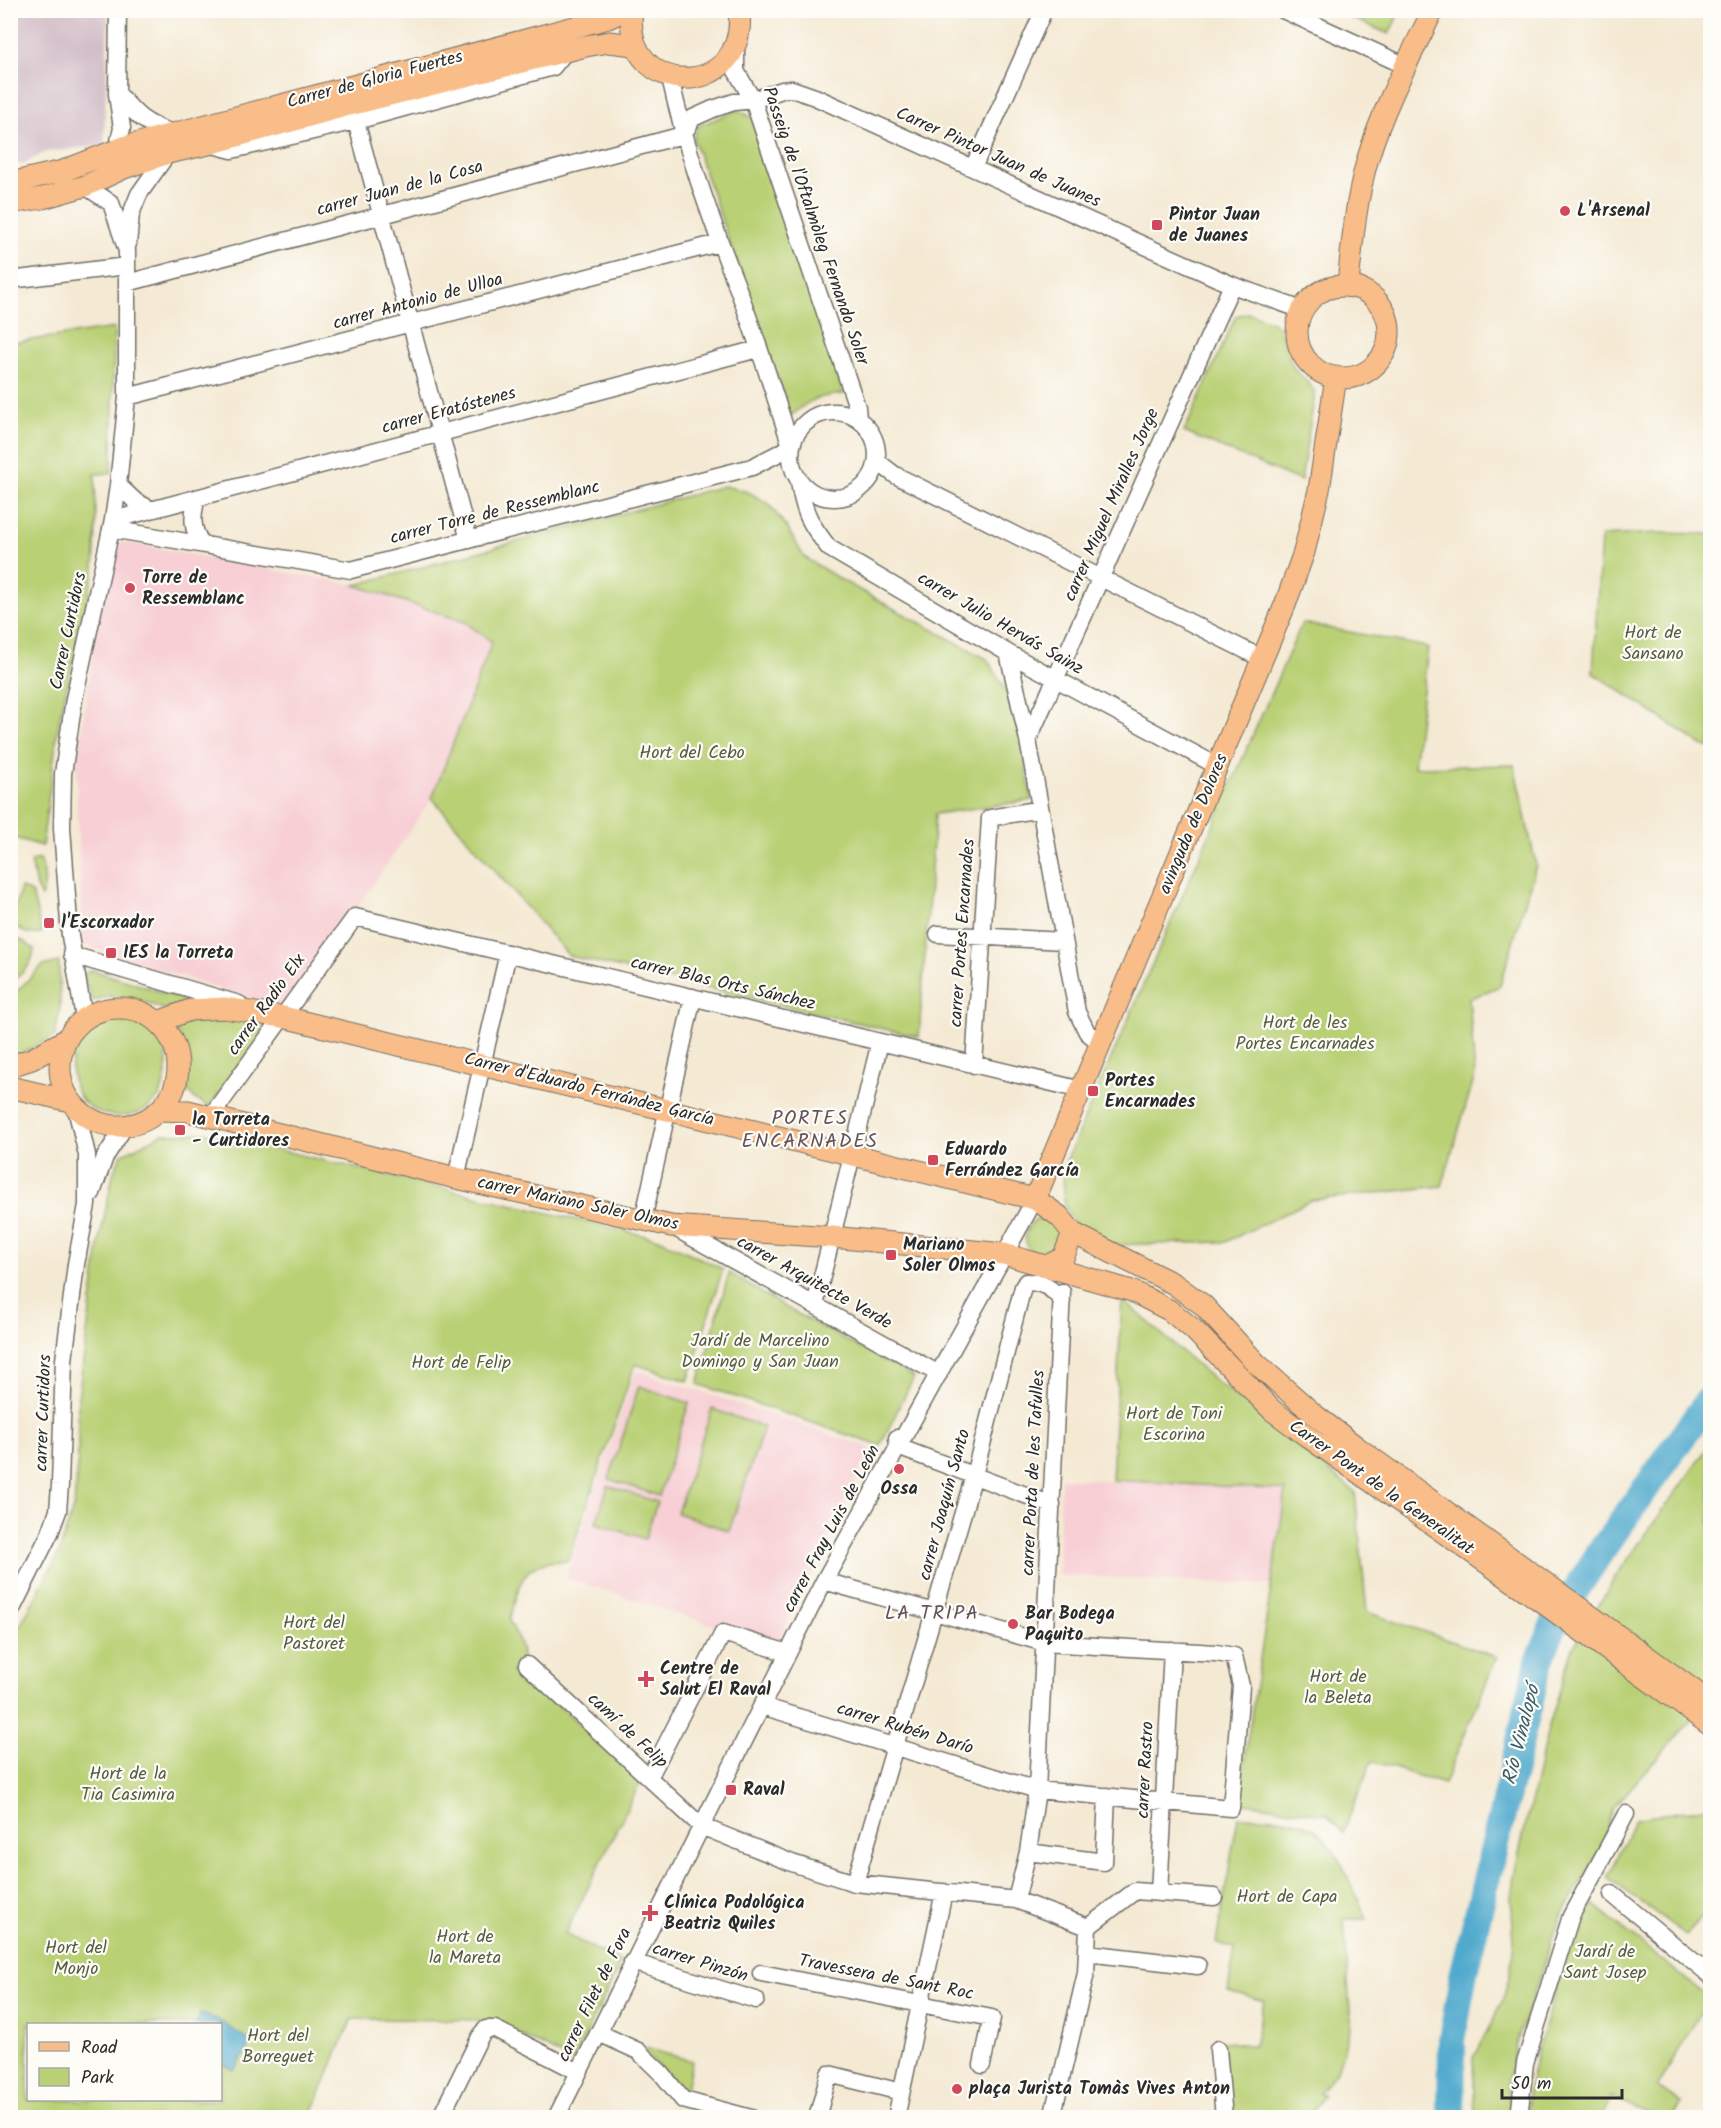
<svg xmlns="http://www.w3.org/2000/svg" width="1721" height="2128" viewBox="0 0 1721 2128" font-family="Kalam,sans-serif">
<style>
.built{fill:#f7cfd4}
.industrial{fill:#d2bdc8}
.green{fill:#b9d075;stroke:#727e50;stroke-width:1.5;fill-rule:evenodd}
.water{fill:#51aace;stroke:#3e6a7c;stroke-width:1.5}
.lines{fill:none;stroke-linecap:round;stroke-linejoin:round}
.river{stroke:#51aace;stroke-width:28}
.minor-casing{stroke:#716e66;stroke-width:19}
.major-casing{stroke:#716e66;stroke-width:23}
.minor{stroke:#fff;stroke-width:16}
.major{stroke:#f8bd88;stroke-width:21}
.poi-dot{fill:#d1495b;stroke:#fdfcf7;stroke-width:2}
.labels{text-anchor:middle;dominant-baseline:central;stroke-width:4.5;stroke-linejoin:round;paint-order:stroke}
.street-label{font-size:18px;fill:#2b2b2b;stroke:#fdfcf7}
.poi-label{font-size:18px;font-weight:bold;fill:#2b2b2b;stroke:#fdfcf7;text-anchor:start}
.park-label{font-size:18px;fill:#565d41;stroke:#fdfcf7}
.neighbourhood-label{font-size:20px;letter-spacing:1.5px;fill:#62535d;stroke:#fdfcf7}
.water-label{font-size:20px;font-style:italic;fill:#3a5e6c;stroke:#fdfcf7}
</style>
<rect width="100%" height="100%" fill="#fdfcf7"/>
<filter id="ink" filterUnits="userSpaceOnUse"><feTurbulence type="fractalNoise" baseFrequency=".0167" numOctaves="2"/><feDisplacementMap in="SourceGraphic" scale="12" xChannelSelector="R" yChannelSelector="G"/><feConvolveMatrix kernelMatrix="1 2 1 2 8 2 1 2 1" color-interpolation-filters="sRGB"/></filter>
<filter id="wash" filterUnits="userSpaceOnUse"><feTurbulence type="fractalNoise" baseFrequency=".008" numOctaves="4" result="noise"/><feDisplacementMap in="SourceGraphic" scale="24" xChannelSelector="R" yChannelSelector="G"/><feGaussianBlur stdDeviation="1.35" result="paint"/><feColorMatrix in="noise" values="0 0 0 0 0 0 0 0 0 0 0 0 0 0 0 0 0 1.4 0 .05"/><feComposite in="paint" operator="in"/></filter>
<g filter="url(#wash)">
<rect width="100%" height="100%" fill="#f4e9d3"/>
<path class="built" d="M 123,542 L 355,585 L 465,622 L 492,642 L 432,798 L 358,907 L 282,1009 L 84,945 L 77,815 L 77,763 L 106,563 Z
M 636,1370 L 871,1448 L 776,1645 L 565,1578 Z
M 1061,1478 L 1285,1490 L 1280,1562 L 1271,1585 L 1058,1575 Z"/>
<path class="industrial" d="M 10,11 L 108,11 L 104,145 L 45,152 L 25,163 L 11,165 Z"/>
<path class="green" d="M 1335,11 L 1400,10 L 1400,11 L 1389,34 Z
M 737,110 L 752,117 L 844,394 C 819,396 809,399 791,416 L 693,139 L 698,126 Z
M 1248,313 C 1256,316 1268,319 1275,324 C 1285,331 1285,355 1294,368 C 1301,378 1308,379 1315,393 L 1301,481 L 1184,432 L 1236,316 Z
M 114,328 L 112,462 L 111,473 L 95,474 L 96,526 L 94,572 L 59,720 L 42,846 L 11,837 L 10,343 Z
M 724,486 L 748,492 L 768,503 L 786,526 L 804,557 L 843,581 L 987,659 L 1003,685 L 1017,720 L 1032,800 L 935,814 L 919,1037 L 569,956 L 432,798 L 492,642 L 465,622 L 355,585 Z
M 1656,533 L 1710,534 L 1710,748 L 1702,745 L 1593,673 L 1601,536 Z
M 1302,623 L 1428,647 L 1414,767 L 1514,765 L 1536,865 L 1500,986 L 1469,999 L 1475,1075 L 1442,1186 L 1312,1200 L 1226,1242 L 1109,1245 L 1077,1227 L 1068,1213 L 1064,1201 L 1063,1168 Z
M 40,859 C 45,872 47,884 41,897 L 36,887 L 31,861 Z
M 21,888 L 32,893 L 42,933 C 29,937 18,931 11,920 Z
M 12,939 L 23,941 L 34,949 C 33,964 24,973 11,981 Z
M 59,962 L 60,1007 L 55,1036 L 11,1059 L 11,997 L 42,966 Z
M 92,970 L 197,1003 L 163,1009 L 133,998 L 109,996 L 92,1001 L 83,974 Z
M 110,1017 C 116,1017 123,1016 129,1017 C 137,1018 146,1024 152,1030 C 170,1048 169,1067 162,1090 C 151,1119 110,1123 87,1105 C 68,1088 67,1052 82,1032 C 89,1024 100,1021 110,1017 Z
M 215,1018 L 254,1020 L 269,1025 L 209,1107 L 195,1099 L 183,1084 C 187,1060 187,1048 175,1027 L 182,1021 Z
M 207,1133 L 659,1239 L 723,1269 L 688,1381 L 635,1364 L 568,1561 C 519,1559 521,1583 509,1621 C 521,1641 523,1649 522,1673 L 642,1779 L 565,1934 L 621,1962 L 573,2062 L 506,2027 L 486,2020 L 352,2019 L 310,2117 L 11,2118 L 11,1643 L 59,1553 L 74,1505 L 78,1461 L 78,1398 L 100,1238 L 113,1174 L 121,1155 L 162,1134 ZM 28,2024 L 220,2024 L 220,2100 L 28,2100 Z
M 1041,1218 L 1047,1218 L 1059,1224 L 1063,1243 L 1051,1256 L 1033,1253 C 1020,1240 1024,1224 1041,1218 Z
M 729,1273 L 783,1306 L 914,1377 L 880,1446 L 698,1384 Z
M 1122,1299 L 1206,1373 L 1355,1492 L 1367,1612 L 1497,1657 L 1444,1784 L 1372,1761 L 1343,1833 L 1328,1815 L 1238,1802 L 1286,1490 L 1112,1480 Z
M 639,1386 L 689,1403 L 659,1496 L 609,1479 Z
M 712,1409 L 764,1427 L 729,1531 L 677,1513 Z
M 1710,1444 L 1710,1703 L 1688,1724 L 1613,1808 L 1601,1850 L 1560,1918 L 1516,2044 L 1508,2081 L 1509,2117 L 1475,2117 L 1473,2058 L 1502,2003 L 1510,1974 L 1514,1941 L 1511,1897 L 1514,1875 L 1548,1729 L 1572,1650 L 1616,1576 Z
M 608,1486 L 657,1502 L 645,1539 L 596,1523 Z
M 1710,1807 L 1710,1907 L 1686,1935 L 1608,1878 L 1635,1819 Z
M 1238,1817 C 1261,1817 1301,1816 1319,1833 C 1342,1855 1353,1891 1367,1919 L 1344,1919 L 1351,2028 L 1336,2073 L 1319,2092 L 1324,2095 L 1314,2109 L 1313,2117 L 1228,2117 L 1221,2041 L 1254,2046 L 1264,2001 L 1228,1991 L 1235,1948 L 1216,1943 Z
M 1594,1905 L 1709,1998 L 1657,2088 L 1682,2103 L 1673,2117 L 1657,2117 L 1611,2097 L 1602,2117 L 1526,2118 L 1531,2075 L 1557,1982 L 1577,1925 Z
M 638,2046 L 692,2061 L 685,2093 Z"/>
<path class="water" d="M 200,2014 L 217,2019 L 250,2041 L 247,2051 L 234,2070 L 221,2063 L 220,2024 L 194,2024 L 198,2021 Z"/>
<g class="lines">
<path class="river" d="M 1451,2118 L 1452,2040 L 1463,1976 L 1539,1662 L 1555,1622 L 1601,1551 L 1710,1398"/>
</g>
</g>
<g filter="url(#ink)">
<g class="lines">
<defs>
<path id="minor" d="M 1283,10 L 1406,66
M 736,47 L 736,71 L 753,100 L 857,407 L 858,419
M 670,77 C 685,147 709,214 735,281 C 756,335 773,391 791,446
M 118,94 C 137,116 144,124 173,133
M 356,121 L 469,540
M 683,135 L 693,118 L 713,109 L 734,102 L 753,100 L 782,90 L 792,89 L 815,97 L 1232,285 L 1302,310
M 209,144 L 232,150 L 356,121 L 553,67 L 566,51
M 117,150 L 122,128 L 117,94 L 118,10
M 973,168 L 1044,10
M 128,244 L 131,214 L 139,194 L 168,153
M 10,280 L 127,266
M 127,283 L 683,135
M 127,397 L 719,243
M791 455a43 43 0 1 1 86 0a43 43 0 1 1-86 0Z
M 878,462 L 895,475 L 1263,659
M 799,482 C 804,513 810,524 829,548 L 1008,653 L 1219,767
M 118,485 L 135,501 L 150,509
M 197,498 C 192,515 191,529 202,544
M 113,520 L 758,349
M 111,529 L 351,570 L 752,467 L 791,447
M 1008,653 L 1028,740 L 1077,1012 L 1087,1032 L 1101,1044
M 1028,740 L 1232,285
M 938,934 L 1063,941
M 72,955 L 239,1004
M 84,1018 L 70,936 L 62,828 L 63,774 L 74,699 L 113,520 L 118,485 L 127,397 L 127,251 L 111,203 L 85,186
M 974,1065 L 990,818 L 1040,809
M 211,1116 L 355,917 L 1082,1090
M 456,1178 L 508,953
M 92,1193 L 105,1157 L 125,1126
M 643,1220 L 693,997
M 675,1228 L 939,1374
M 815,1305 L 880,1042
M 897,1438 L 898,1447 L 1052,1505
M 10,1613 L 50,1533 L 58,1511 L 60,1485 L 64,1360 L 76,1264 L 87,1205 L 87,1155 L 76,1108
M 527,1665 L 701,1826 L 792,1863 L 855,1883 L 1016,1900 L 1088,1927
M 762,1706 L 1037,1790 L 1231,1808 L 1241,1686 L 1234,1656 L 1216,1653 L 1045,1643 L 824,1581
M 649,1778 L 723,1633 L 788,1653
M 1028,1852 L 1104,1862 L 1107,1796
M 855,1883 L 974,1475 L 1023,1287 L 1026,1282 C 1043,1282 1052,1288 1062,1301
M 1159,1893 L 1172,1650
M 1612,1894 L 1710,1975
M 1016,1900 L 1028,1852 L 1037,1790 L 1062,1292
M 1088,1927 L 1135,1891 L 1214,1897
M 1087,1953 L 1198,1966
M 632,1962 L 756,2000
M 761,1973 L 992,2018 L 982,2065
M 599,2033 L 638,2051 L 662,2074 L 683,2100 L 751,2118
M 1218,2049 L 1224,2118
M 440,2118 L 480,2037 L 486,2029 L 495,2029 L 579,2072
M 556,2118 L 824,1581 L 1035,1199
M 817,2118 L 829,2074 L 901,2092
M 896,2118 L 944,1892
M 1052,2118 L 1086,1973 L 1088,1927
M 1519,2118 L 1525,2063 L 1571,1916 L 1626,1814"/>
<path id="major" d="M 632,10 C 621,100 749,102 739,10
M 10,183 L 63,171 L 124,147 L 608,18 L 625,10
M 10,203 L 43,198 L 85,186 L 124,168 L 168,153 L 209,144 L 349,105 L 586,46 L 609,42 L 634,45
M 1348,285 C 1352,243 1356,199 1368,158 C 1383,108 1410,57 1433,10
M1297 332a46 46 0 1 1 92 0a46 46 0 1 1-92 0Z
M60 1067a59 59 0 1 1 118 0a59 59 0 1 1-118 0Z
M 158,1022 L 190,1010 L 224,1008 L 283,1017 L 1035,1199 L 1059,1216 L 1073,1233 L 1174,1284 L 1203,1305 L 1256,1363 L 1316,1416 L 1358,1448 L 1710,1702
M 10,1066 L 32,1059 L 65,1040
M 10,1087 L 70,1101
M 160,1110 L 188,1111 L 456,1178 L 671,1226 L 832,1237 L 1004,1254 L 1132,1291 L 1169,1310 L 1193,1329 L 1272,1410 L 1311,1439 L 1538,1599 L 1710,1725
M 1035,1199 L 1285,605 L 1304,552 L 1319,490 L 1336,377
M 1049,1265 L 1063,1258 L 1073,1233"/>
</defs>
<use href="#minor" class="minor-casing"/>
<use href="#major" class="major-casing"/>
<use href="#minor" class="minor"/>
<use href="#major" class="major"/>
</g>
</g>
<g class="poi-dot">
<circle cx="1565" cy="211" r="6"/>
<rect x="1151" y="219" width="12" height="12" rx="3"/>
<circle cx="130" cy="588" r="6"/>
<rect x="43" y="917" width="12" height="12" rx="3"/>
<rect x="105" y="947" width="12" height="12" rx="3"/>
<rect x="1087" y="1085" width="12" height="12" rx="3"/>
<rect x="174" y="1124" width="12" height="12" rx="3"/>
<rect x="927" y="1154" width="12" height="12" rx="3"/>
<rect x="885" y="1249" width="12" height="12" rx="3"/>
<circle cx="899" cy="1469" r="6"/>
<circle cx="1013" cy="1624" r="6"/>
<path d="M643 1670h6v6h6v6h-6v6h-6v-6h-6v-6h6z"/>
<rect x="725" y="1784" width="12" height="12" rx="3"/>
<path d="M647 1904h6v6h6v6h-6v6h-6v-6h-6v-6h6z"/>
<circle cx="957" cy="2089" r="6"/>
</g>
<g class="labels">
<g class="street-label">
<text transform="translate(375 80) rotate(-15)">Carrer de Gloria Fuertes</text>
<text transform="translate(998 158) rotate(24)">Carrer Pintor Juan de Juanes</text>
<text transform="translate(400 189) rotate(-15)">carrer Juan de la Cosa</text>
<text transform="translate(815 226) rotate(71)">Passeig de l'Oftalmòleg Fernando Soler</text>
<text transform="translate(418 302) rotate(-15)">carrer Antonio de Ulloa</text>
<text transform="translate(449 411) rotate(-15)">carrer Eratóstenes</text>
<text transform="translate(1112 505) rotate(-66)">carrer Miguel Miralles Jorge</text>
<text transform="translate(495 513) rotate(-14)">carrer Torre de Ressemblanc</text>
<text transform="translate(1000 624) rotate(30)">carrer Julio Hervás Sainz</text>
<text transform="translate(69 631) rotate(-78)">Carrer Curtidors</text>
<text transform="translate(1194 824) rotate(-67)">avinguda de Dolores</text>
<text transform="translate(963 933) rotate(-86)">carrer Portes Encarnades</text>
<text transform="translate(723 984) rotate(13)">carrer Blas Orts Sánchez</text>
<text transform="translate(267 1005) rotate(-54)">carrer Radio Elx</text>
<text transform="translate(589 1090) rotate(14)">Carrer d'Eduardo Ferrández García</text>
<text transform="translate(578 1204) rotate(12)">carrer Mariano Soler Olmos</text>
<text transform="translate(814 1283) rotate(29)">carrer Arquitecte Verde</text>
<text transform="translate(44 1413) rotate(-88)">carrer Curtidors</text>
<text transform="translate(1034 1473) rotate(-87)">carrer Porta de les Tafulles</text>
<text transform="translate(1381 1488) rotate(35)">Carrer Pont de la Generalitat</text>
<text transform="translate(945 1505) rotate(-75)">carrer Joaquín Santo</text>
<text transform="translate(832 1529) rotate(-62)">carrer Fray Luis de León</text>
<text transform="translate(905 1729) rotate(17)">carrer Rubén Darío</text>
<text transform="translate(627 1731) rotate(43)">camí de Felip</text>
<text transform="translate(1146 1770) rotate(-87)">carrer Rastro</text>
<text transform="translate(700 1963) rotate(17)">carrer Pinzón</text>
<text transform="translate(886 1978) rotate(11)">Travessera de Sant Roc</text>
<text transform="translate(595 1995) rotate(-64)">carrer Filet de Fora</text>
</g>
<g class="poi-label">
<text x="1577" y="211">L'Arsenal</text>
<text x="1169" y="215">Pintor Juan<tspan x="1169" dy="21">de Juanes</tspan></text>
<text x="142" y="578">Torre de<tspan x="142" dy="21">Ressemblanc</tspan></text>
<text x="61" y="923">l'Escorxador</text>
<text x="123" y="953">IES la Torreta</text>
<text x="1105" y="1081">Portes<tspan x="1105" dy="21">Encarnades</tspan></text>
<text x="192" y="1120">la Torreta<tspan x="192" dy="21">- Curtidores</tspan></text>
<text x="945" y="1150">Eduardo<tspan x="945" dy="21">Ferrández García</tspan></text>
<text x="903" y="1245">Mariano<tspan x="903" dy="21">Soler Olmos</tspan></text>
<text x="899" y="1489" text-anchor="middle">Ossa</text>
<text x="1025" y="1614">Bar Bodega<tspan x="1025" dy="21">Paquito</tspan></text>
<text x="660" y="1669">Centre de<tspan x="660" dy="21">Salut El Raval</tspan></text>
<text x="743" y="1790">Raval</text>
<text x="664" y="1903">Clínica Podológica<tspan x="664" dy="21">Beatriz Quiles</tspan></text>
<text x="969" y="2089">plaça Jurista Tomàs Vives Anton</text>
</g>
<g class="park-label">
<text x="1653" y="633">Hort de<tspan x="1653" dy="21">Sansano</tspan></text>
<text x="692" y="753">Hort del Cebo</text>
<text x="1305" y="1023">Hort de les<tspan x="1305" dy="21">Portes Encarnades</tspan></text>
<text x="760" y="1341">Jardí de Marcelino<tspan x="760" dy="21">Domingo y San Juan</tspan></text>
<text x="461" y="1363">Hort de Felip</text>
<text x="1174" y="1414">Hort de Toni<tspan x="1174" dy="21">Escorina</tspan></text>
<text x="314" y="1623">Hort del<tspan x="314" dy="21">Pastoret</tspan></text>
<text x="1338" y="1677">Hort de<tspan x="1338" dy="21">la Beleta</tspan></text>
<text x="128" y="1774">Hort de la<tspan x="128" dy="21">Tia Casimira</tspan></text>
<text x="1287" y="1897">Hort de Capa</text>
<text x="465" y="1937">Hort de<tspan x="465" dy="21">la Mareta</tspan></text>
<text x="76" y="1948">Hort del<tspan x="76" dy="21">Monjo</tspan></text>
<text x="1605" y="1952">Jardí de<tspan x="1605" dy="21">Sant Josep</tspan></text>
<text x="278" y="2036">Hort del<tspan x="278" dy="21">Borreguet</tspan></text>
</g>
<g class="neighbourhood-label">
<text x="810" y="1119">PORTES<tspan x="810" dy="23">ENCARNADES</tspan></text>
<text x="932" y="1614">LA TRIPA</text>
</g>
<g class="water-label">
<text transform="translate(1522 1735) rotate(-76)">Río Vinalopó</text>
</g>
</g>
<rect width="1721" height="2128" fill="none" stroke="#fdfcf7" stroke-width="36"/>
<rect x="27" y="2023" width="195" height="78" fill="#fdfcf7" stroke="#a9a8a5" stroke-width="1.5"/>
<rect x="39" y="2042" width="30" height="9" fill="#f8bd88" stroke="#a9a8a5" stroke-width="1.5"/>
<text x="81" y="2053" font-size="18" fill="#2b2b2b">Road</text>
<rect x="39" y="2068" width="30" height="18" fill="#b9d075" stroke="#a9a8a5" stroke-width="1.5"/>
<text x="81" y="2083" font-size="18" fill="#2b2b2b">Park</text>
<path d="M1502 2089v9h120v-9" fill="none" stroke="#2b2b2b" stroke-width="3"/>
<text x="1511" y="2089" font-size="18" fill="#2b2b2b" stroke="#fdfcf7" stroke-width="4.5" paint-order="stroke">50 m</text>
</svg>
